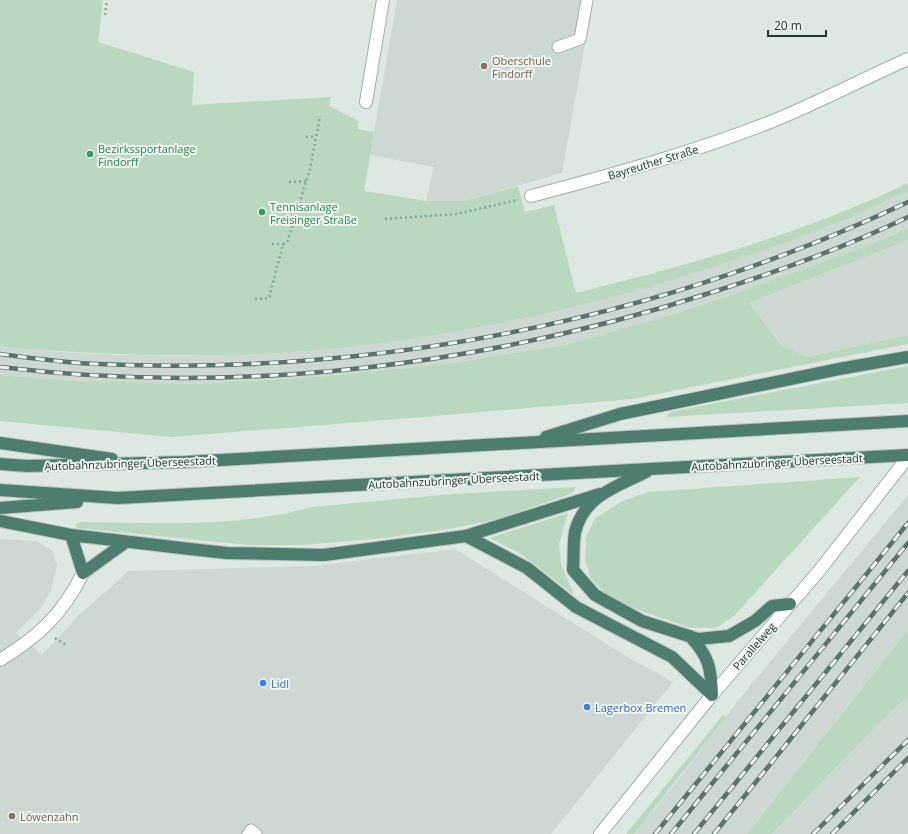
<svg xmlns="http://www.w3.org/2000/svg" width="908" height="834" viewBox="0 0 908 834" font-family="'Open Sans',sans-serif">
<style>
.built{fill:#cdd8d2}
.green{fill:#b9d8bf}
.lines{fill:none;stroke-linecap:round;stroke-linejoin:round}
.service-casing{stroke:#a2afa9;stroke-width:13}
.minor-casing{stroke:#a2afa9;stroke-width:14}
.tertiary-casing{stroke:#a2afa9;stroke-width:14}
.trunk-casing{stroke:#bcc3c1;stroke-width:14}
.path{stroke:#82a99a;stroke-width:2.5;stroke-dasharray:2 3;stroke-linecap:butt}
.service{stroke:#fff;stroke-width:11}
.minor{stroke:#fff;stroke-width:12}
.tertiary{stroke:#fff;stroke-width:12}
.trunk{stroke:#4c7d6e;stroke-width:12}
.rail-casing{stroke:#5c726a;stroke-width:4.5}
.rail{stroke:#eef5f1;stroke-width:3;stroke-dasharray:9;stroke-linecap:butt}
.education-dot{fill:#8d6e63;stroke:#eef5f1;stroke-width:1.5}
.leisure-dot{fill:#2e9e5b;stroke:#eef5f1;stroke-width:1.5}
.shop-dot{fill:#3f7fe0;stroke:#eef5f1;stroke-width:1.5}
.labels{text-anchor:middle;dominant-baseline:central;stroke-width:4;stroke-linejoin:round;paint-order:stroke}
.education-label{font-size:11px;fill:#785e54;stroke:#eef5f1;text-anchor:start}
.leisure-label{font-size:11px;fill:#27864d;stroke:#eef5f1;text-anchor:start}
.street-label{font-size:11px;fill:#21362f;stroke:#eef5f1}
.shop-label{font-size:11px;fill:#366cbe;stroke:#eef5f1;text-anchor:start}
</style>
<rect width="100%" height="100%" fill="#dee8e3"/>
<path class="built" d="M 397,0 L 593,0 L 562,173 L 464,201 L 426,201 L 434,167 L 370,155 Z
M 908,192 L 908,228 L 879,241 L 737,293 L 671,315 L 565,345 L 446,364 L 314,377 L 196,384 L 73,381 L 0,375 L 0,347 L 74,353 L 127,355 L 182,356 L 264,353 L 308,351 L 386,342 L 480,327 L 636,290 L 723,264 L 823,229 Z
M 908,240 L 908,335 L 807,357 L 782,346 L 749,303 Z
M 908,495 L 908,630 L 747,834 L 634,834 L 674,785 L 741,697 Z
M 0,539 L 37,541 L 52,551 L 57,565 L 51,591 L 40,609 L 16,633 L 42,655 L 79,615 L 129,571 L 311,566 L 455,549 L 626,656 L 673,682 L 551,834 L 0,834 Z
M 908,696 L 908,834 L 772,834 L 877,725 Z"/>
<path class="green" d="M 0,0 L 103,0 L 98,42 L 194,72 L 192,105 L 331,97 L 329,106 L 359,121 L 358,129 L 374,132 L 364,191 L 426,201 L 464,201 L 518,186 L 525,212 L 554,205 L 576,293 C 688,265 803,234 908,183 L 908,192 C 879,204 851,218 822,229 C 660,291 482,336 309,351 C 206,359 103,355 0,347 Z
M 908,228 L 908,240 L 749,303 L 782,346 L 807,357 L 908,335 L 908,344 L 632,399 L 436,416 L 172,437 L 0,421 L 0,375 L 73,381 L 196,384 L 314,377 L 446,364 L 565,345 L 671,315 L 737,293 L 879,241 Z
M 908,366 L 908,403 L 667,417 L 670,412 Z
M 860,477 L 734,616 L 716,628 L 690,628 L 636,609 L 607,595 L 591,579 L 585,560 L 586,538 L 595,518 L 623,501 L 648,492 Z
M 576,487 L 573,493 L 502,518 L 455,528 L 384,538 L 305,545 L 249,545 L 77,528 L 76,524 L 81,522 C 157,523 238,528 312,507 L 452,494 Z
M 568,513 L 559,544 L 561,564 L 574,595 L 521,554 L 490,538 Z
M 908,630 L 908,696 L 877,725 L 772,834 L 747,834 Z
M 723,715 L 726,717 L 634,834 L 626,834 Z"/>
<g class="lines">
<defs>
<path id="service" d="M 558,47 L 580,39 L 587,0
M 248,834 L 251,830 L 256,834"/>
<path id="minor" d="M 366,102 L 383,0
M 531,196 C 611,175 691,153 768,123 C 815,104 861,80 908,59
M 0,660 C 39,636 62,615 83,573
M 600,834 L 712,695"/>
<path id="tertiary" d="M 712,695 L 819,571 L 908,457"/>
<path id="trunk" d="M 546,437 L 620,414 L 839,369 L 908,357
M 0,443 L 112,459
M 0,464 L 28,466 L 185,462 L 908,421
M 646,472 C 616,487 584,496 575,532 C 573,544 574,558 573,570 L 595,595 L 642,621 L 698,639 L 729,636 L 755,621 L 772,606 L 790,604
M 0,490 L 118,498 L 908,455
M 0,508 L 77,502
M 0,521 L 71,535 L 190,549 L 227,553 L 324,555 L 466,536 L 600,494
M 71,535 L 83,573 L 126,542
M 466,536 L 527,568 L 576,607 L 672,657 L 712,695
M 690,636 C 709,657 711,667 712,695"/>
</defs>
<use href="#service" class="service-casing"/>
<use href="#minor" class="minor-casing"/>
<use href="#tertiary" class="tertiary-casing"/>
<use href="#trunk" class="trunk-casing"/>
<path class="path" d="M 105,15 L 107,0
M 306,137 L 316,136
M 289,182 L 306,181
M 385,219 L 457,214 L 517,200
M 272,244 L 283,244
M 255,299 L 269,298 L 283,244 L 287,243 L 310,169 L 320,116
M 55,638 L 66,645"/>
<use href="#service" class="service"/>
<use href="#minor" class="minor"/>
<use href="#tertiary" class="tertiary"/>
<use href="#trunk" class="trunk"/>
<defs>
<path id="rail" d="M 0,354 C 32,358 65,363 98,364 C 375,376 657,321 908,202
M 0,367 C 241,396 486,366 716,291 C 782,270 846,247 908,217
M 655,834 L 908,523
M 671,834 L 908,543
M 694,834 L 908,571
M 714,834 L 908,593
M 813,834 L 908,740
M 832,834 L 908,758"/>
</defs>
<use href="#rail" class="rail-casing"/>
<use href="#rail" class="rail"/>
</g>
<g class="education-dot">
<circle cx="484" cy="66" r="4"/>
<circle cx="12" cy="816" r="4"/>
</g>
<g class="leisure-dot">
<circle cx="90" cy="154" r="4"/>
<circle cx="262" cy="212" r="4"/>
</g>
<g class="shop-dot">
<circle cx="263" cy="683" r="4"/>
<circle cx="587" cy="707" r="4"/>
</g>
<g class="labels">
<g class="education-label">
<text x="492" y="60">Oberschule<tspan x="492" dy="13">Findorff</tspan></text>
<text x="20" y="816">Löwenzahn</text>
</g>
<g class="leisure-label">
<text x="98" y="148">Bezirkssportanlage<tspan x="98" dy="13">Findorff</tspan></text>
<text x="270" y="206">Tennisanlage<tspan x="270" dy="13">Freisinger Straße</tspan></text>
</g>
<g class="street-label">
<text transform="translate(653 162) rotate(-17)">Bayreuther Straße</text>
<text transform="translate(777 462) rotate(-3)">Autobahnzubringer Überseestadt</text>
<text transform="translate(130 463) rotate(-2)">Autobahnzubringer Überseestadt</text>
<text transform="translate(454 480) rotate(-3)">Autobahnzubringer Überseestadt</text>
<text transform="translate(754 646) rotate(-49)">Parallelweg</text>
</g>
<g class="shop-label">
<text x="271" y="683">Lidl</text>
<text x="595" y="707">Lagerbox Bremen</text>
</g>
</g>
<path d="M768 30v6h58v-6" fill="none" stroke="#21362f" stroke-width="2"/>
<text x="774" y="30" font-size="12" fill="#21362f" stroke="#eef5f1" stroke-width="3" paint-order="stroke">20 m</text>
</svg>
